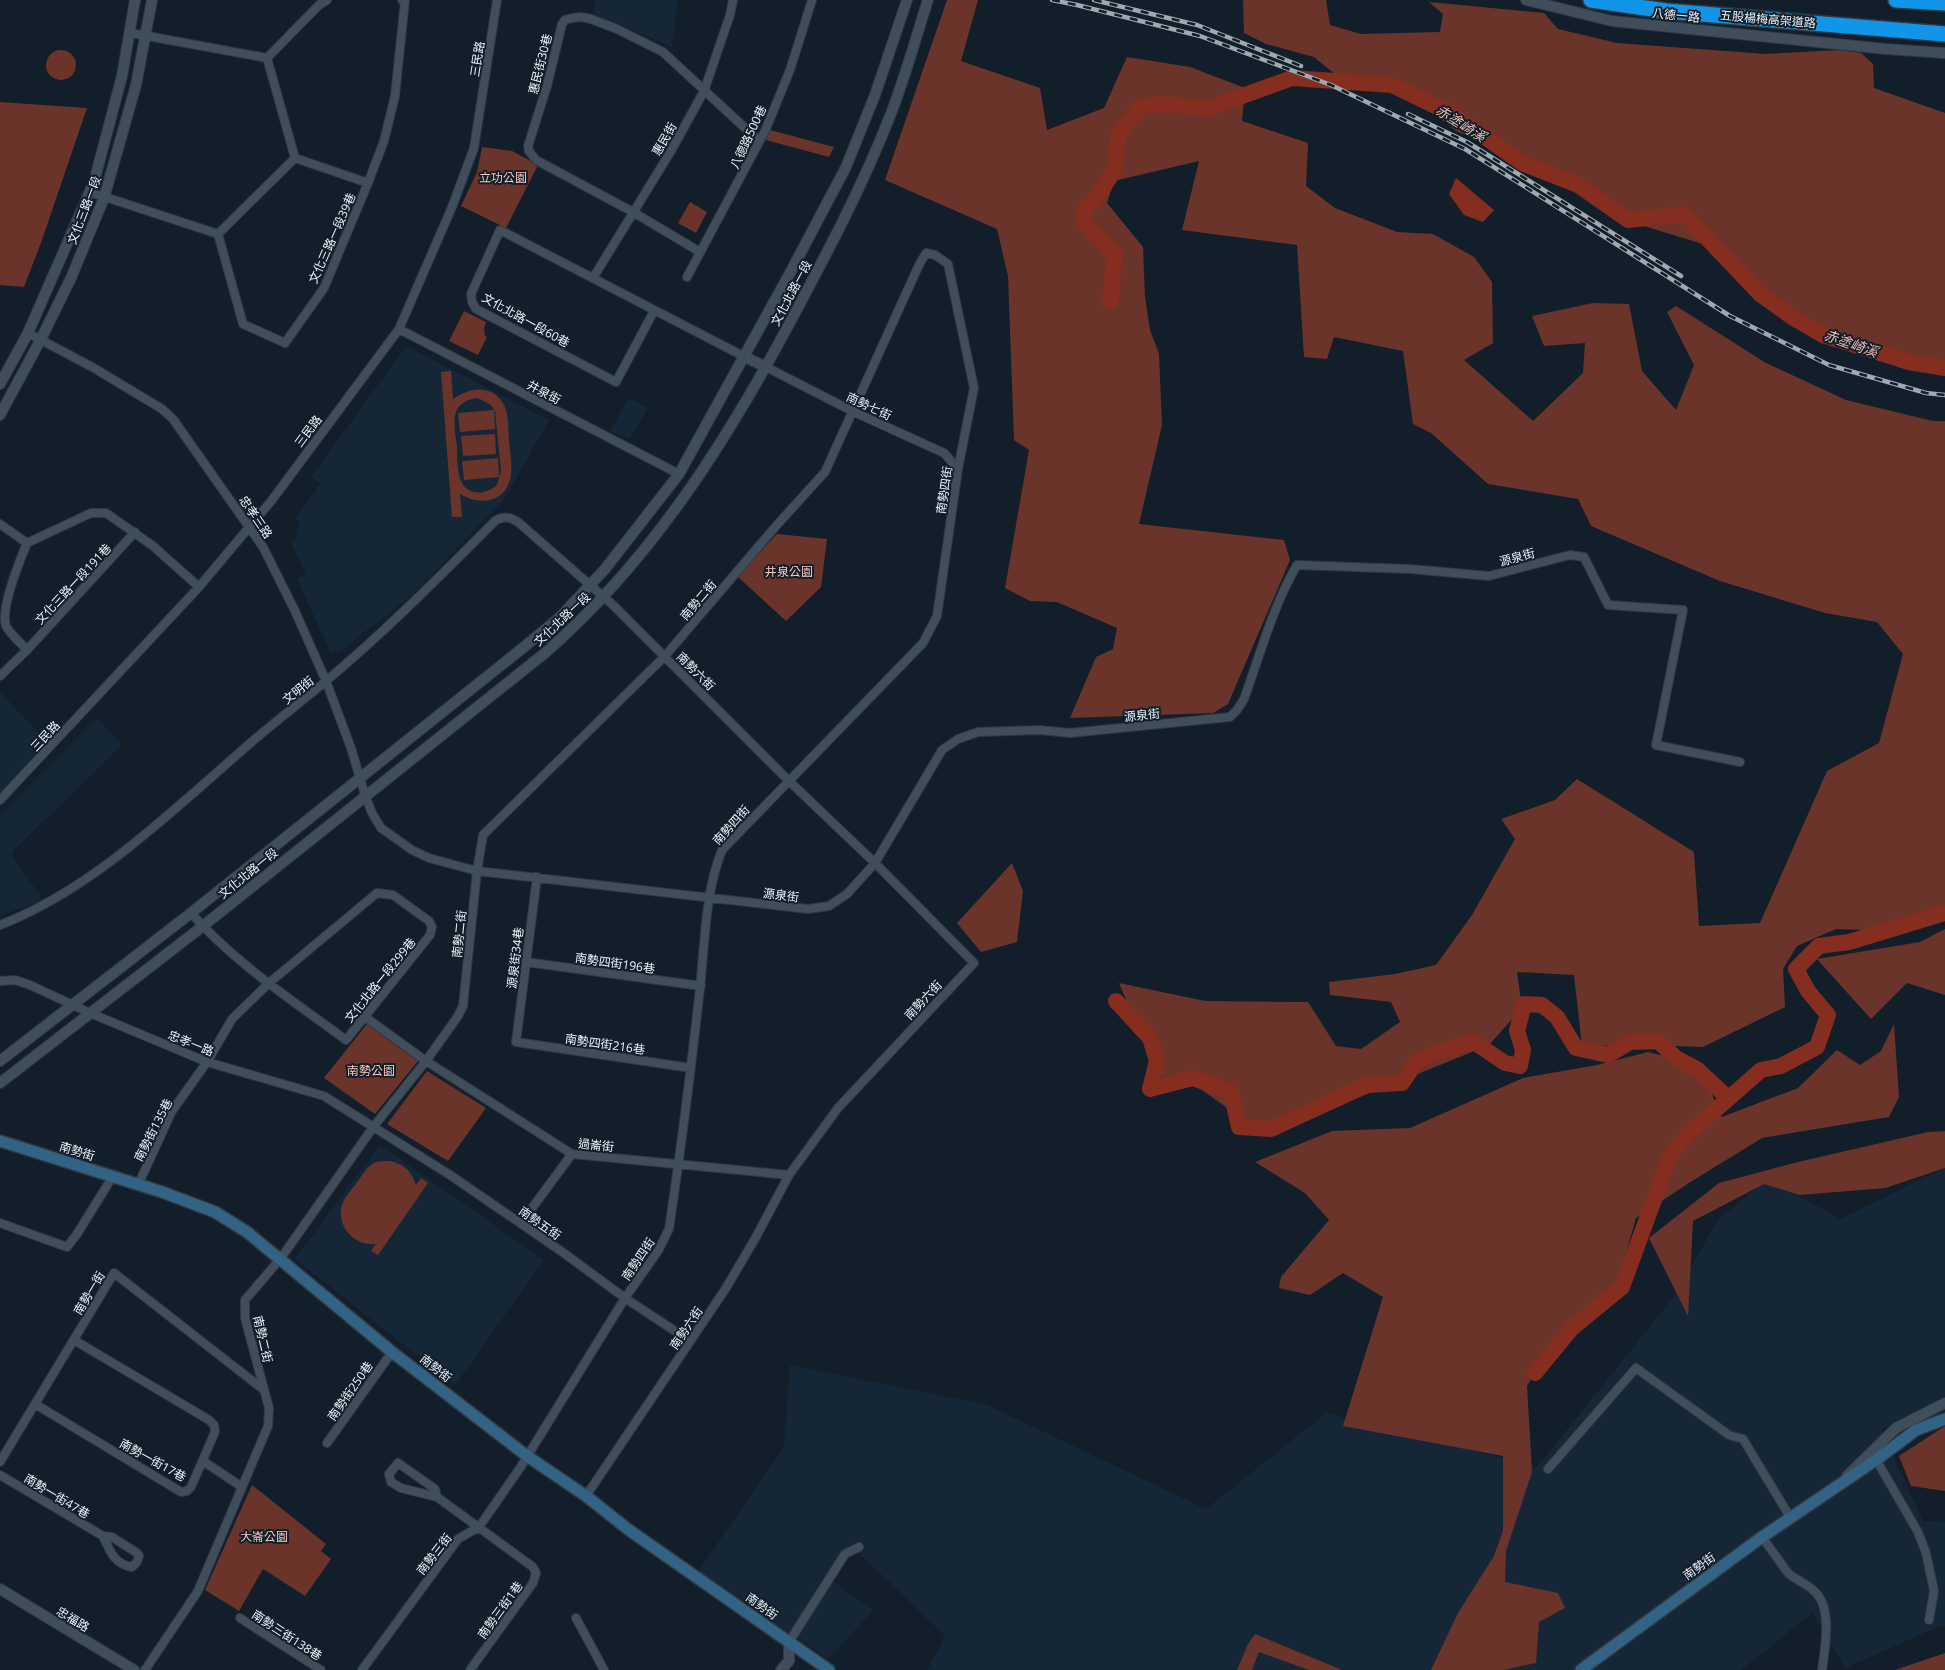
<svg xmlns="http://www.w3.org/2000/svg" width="1945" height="1670" viewBox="0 0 1945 1670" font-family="'Open Sans','Noto Sans TC',sans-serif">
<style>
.built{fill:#152737}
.green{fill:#6a342a;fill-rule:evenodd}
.water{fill:#852d1e}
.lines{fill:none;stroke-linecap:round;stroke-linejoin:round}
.river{stroke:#852d1e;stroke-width:16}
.minor-casing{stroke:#303841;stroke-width:10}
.tertiary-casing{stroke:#303841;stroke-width:12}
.secondary-casing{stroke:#303841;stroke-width:14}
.motorway-casing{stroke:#303841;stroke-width:18}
.minor{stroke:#404e5b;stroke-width:8}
.tertiary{stroke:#404e5b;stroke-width:10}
.secondary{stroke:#326385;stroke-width:11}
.motorway{stroke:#1095e8;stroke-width:15}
.rail-casing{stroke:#9fa9b2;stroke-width:4.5}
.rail{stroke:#121f2a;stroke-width:2.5;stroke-dasharray:8;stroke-linecap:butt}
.labels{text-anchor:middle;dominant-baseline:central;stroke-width:4;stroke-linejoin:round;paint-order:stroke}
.street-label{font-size:12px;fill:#ebf4fc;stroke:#121f2a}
.park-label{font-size:12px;fill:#fecabf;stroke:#121f2a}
.water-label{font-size:14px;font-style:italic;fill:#f0bcb1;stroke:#121f2a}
</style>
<rect width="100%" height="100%" fill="#121f2a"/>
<path class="built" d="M 595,0 L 678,0 L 672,47 L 617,23 L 593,15 Z
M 405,348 L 410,348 L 549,420 L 504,500 L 412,595 L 338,653 L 336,650 L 331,653 L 297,579 L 306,574 L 291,542 L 295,539 L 299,521 L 296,518 L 320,484 L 311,477 Z
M 629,398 L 648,408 L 629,439 L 610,431 Z
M 0,692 L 48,743 L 0,793 Z
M 97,718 L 122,745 L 12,852 L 14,859 L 40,895 L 39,901 L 0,916 L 0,815 Z
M 380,1145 L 544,1260 L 455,1385 L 295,1259 Z
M 1945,1168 L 1945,1396 L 1937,1402 L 1881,1430 L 1923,1521 L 1945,1522 L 1945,1626 L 1940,1626 L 1845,1668 L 1812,1613 L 1741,1670 L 927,1670 L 945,1636 L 853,1547 L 834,1582 L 873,1610 L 829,1659 L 698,1572 L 784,1447 L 790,1365 L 987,1405 L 1206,1509 L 1326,1413 L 1537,1467 L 1672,1299 L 1718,1220 L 1768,1178 L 1840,1219 Z"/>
<path class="green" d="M 947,0 L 978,0 L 961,61 L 1040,88 L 1047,130 L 1104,108 L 1127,57 L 1190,67 L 1245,88 L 1242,121 L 1308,143 L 1306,186 L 1335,208 L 1397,232 L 1433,234 L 1474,257 L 1492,282 L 1493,343 L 1464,360 L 1533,421 L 1583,373 L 1585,343 L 1544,346 L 1532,316 L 1593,303 L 1629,304 L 1642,371 L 1676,410 L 1694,365 L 1667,312 L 1676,306 L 1766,363 L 1846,400 L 1933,421 L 1945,421 L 1945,907 L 1897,931 L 1836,929 L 1797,946 L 1783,969 L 1785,1007 L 1703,1047 L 1648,1045 L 1582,1046 L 1574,975 L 1517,972 L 1522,1008 L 1489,1045 L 1386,1087 L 1287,1124 L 1244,1120 L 1195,1085 L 1167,1086 L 1152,1061 L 1119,983 L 1205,1001 L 1308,1002 L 1336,1046 L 1361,1049 L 1400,1022 L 1391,1002 L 1330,995 L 1329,982 L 1395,974 L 1436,965 L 1472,915 L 1515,839 L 1501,819 L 1555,800 L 1577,779 L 1694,852 L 1699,926 L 1760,923 L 1827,771 L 1879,743 L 1903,654 L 1877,622 L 1825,613 L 1720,581 L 1591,526 L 1578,499 L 1488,484 L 1431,433 L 1413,424 L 1403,351 L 1334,337 L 1327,359 L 1304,357 L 1297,245 L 1182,230 L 1199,161 L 1114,181 L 1107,203 L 1143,247 L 1145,297 L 1150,330 L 1159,354 L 1162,425 L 1139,524 L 1284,540 L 1290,560 L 1228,704 L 1213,713 L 1070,718 L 1096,657 L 1113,649 L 1117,628 L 1057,602 L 1030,601 L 1005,588 L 1029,450 L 1014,440 L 1008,276 L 997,229 L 885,180 Z
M 1243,0 L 1326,0 L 1330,25 L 1361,34 L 1440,32 L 1443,14 L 1429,2 L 1544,13 L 1558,29 L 1617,43 L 1766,54 L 1840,50 L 1861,53 L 1873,64 L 1874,88 L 1945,113 L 1945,363 L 1903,356 L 1796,321 L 1709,246 L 1641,225 L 1531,163 L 1456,131 L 1397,83 L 1347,84 L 1314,57 L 1266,44 L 1244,33 Z
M46 65a15 15 0 1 1 30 0a15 15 0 1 1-30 0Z
M 0,102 L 87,108 L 42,240 L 24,287 L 0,285 Z
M 770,130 L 834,147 L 829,157 L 766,140 Z
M 482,147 L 512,151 L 538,165 L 506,228 L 461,206 L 477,172 Z
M 690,202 L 707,212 L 696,233 L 678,223 Z
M 464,311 L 486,322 L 484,328 L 485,336 L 487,337 L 478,355 L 449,341 Z
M 451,371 L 453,399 C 470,387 494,383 505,407 C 509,417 508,430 509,441 C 510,453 513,468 510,480 C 503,504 478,505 460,494 L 462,517 L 452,517 L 441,372 ZM 478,398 L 491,405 L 495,411 L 501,471 L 497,485 C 485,496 465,496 460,478 C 457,468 457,457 457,447 C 456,435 451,419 458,408 C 463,401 470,399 478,398 Z
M 494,410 L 495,429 L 460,432 L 458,413 Z
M 495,434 L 496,454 L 463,456 L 461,436 Z
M 498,458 L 499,477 L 464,480 L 462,461 Z
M 777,534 L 827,539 L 821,587 L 786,621 L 737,576 Z
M 1012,863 L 1023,891 L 1017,942 L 981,952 L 957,923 Z
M 1945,929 L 1945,995 L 1907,983 L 1871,1019 L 1817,959 L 1920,942 Z
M 367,1024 L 418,1061 L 375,1114 L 324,1078 Z
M 1894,1024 L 1899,1097 L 1889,1117 L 1762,1138 L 1692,1181 L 1636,1218 L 1617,1285 L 1551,1344 L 1527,1386 L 1532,1472 L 1506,1551 L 1505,1582 L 1558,1593 L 1565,1608 L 1539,1622 L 1536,1663 L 1503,1670 L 1431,1670 L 1458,1613 L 1494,1556 L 1503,1531 L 1503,1456 L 1343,1426 L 1383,1297 L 1343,1273 L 1310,1295 L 1279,1288 L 1281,1277 L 1329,1220 L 1305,1193 L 1255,1162 L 1332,1131 L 1410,1128 L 1523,1078 L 1597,1065 L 1648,1052 L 1704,1066 L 1717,1110 L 1722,1117 L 1798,1088 L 1837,1050 L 1860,1065 L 1881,1051 Z
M 427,1071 L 486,1108 L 448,1161 L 387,1124 Z
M 1945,1131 L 1945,1168 L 1885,1188 L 1800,1195 L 1764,1184 L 1693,1221 L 1688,1316 L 1649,1238 L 1719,1183 L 1798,1162 L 1928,1132 Z
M 389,1161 C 405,1164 411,1171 416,1185 L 421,1178 L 428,1183 L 378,1255 L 371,1251 L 376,1244 C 352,1247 333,1222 344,1200 C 348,1193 354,1187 358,1181 C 363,1174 367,1167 374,1163 C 379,1161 384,1161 389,1161 Z
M 1945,1426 L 1945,1491 L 1911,1486 L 1899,1456 Z
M 252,1485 L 326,1544 L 321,1551 L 331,1559 L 305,1596 L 263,1569 L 239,1611 L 205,1590 Z
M 1255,1634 L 1342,1670 L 1309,1670 L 1259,1652 L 1252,1670 L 1237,1670 L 1248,1644 Z
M 1945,1653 L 1945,1670 L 1895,1670 Z"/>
<path class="water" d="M 1456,178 L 1494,210 L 1483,222 L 1464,215 L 1449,194 Z"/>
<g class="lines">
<path class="river" d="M 1110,302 L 1115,254 L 1086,225 L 1083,213 L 1101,192 L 1114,170 L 1119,133 L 1142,106 L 1167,104 L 1206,109 L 1292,78 L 1392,85 L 1452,114 L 1522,163 L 1578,185 L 1628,220 L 1684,214 L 1760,294 L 1792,317 L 1823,335 L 1909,362 L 1945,368
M 1116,1001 L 1150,1038 L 1157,1061 L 1150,1089 L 1193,1078 L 1231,1092 L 1239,1127 L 1271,1129 L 1367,1085 L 1402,1083 L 1417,1061 L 1438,1052 L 1474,1042 L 1505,1063 L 1520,1066 L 1523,1050 L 1517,1031 L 1524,1004 L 1542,1005 L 1557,1017 L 1576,1048 L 1608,1055 L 1630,1042 L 1658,1041 L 1676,1058 L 1697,1069 L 1728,1098
M 1535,1373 L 1572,1328 L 1622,1287 L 1670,1156 L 1688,1134 L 1761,1070 L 1781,1066 L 1817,1047 L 1828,1015 L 1808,991 L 1796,969 L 1819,946 L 1849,942 L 1945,913"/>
<defs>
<path id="minor" d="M 131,33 L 267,58
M 295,158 L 368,183
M 90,192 L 218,234 L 243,324 L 285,343 L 324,288 L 368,183 L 384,141 L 395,96 L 405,0 L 402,0
M 218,234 L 295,158 L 267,58 L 319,5 L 327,0
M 700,252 L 633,212 L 536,160 L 529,151 L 528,146 L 547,86 L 562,24 L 565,20 L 572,18 L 581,17 L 591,19 L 617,29 L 663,52 L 759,141
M 687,277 L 765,131 L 790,70 L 812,0
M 593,278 L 671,151 L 704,91 L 730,15 L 733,0
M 654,311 L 616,382 L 476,309 L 472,302 L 471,294 L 500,230 L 743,356
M 399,329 L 679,474
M 28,333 L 94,368 L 162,409 L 173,419 L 263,547 L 295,611 L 326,681 L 351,748 L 365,795 L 372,813 L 381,828 L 412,850 L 429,858 L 477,871 L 808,909 L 829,906 L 847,894 L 875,863 L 942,750 L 958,739 L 978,732 L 1040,730 L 1070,733 L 1230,717 L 1237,710 L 1244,699 C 1260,655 1273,606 1297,565 L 1410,569 L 1489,576 L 1570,555 L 1584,557 L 1608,605 L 1683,610 L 1656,745 L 1740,762
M 766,367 L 854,412 L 944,453 L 958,469
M 0,524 L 27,543
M 27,650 C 21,643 10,634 6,626 C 0,608 20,560 27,543 L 91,513 L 106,513 L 153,546 L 199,587
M 0,676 L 27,650 L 135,532
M 0,800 L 199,587 L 272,500 L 399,329 L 452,207 L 474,148 L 497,0
M 537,877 L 516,1042 L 691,1068
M 0,925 C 93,889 172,811 247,746 C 272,724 300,703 326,681 C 386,631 441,575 496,520 C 505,516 510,517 518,522 L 614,606 L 789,781 L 875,863 L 974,963 L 838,1108 L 789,1175 L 756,1237 L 726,1288 L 586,1496
M 526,962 L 701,986
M 0,981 L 15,980 L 30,985 L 90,1013 L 207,1062 L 324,1096 L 450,1175 L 561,1251 L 625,1298 L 690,1341
M 365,1017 L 426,1061 L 572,1154 L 789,1175
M 138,1185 L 172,1111 L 207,1062 L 232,1019 L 269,983 L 377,893 L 393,895 L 429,921 L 432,927 L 430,935 L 346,1040 C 292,1000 235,963 191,913
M 0,1223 L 67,1247 L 77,1234 L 113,1176
M 521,1223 L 572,1154
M 35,1404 L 181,1492 L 187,1491 L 191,1487 L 215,1432 L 214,1425 L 209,1420 L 74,1340
M 327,1443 L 392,1352
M 1874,1456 L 1918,1532 L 1926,1553 L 1934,1591 L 1929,1620
M 203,1461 L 242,1487
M 0,1462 L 114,1273 L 264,1390
M 1548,1469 L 1636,1368 L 1729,1435 L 1743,1439 L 1790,1517
M 0,1475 L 103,1536 L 112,1537 L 137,1553 L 139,1556 L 137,1562 L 132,1567 C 114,1564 110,1551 103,1536
M 437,1497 L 401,1488 L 391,1482 L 389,1474 L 398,1463 L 435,1489 L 437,1497 L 533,1567 L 536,1573 L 533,1583 L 470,1670
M 1762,1537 L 1788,1573 C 1797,1581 1809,1584 1817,1594 C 1832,1611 1825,1648 1822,1670
M 240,1618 L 321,1670
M 576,1618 L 604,1670
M 789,1642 L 845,1554 L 859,1547
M 145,1670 L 198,1591 L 268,1426 L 269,1408 L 245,1318 L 245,1300 L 281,1258 L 374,1126 L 426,1061 L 458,1016 L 463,1006 L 477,871 L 483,835 L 665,656 L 776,526 L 825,472 L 919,265 L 926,253 L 935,255 L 948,264 L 974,388 L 958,469 L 937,616 L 923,643 L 722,850 C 705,892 705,943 700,988 C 691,1069 681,1149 669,1229 L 658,1251 L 625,1298 L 520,1468 L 479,1527 L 458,1539 L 362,1670"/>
<path id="tertiary" d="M 1526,0 L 1612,21 L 1886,49 L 1945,53
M 743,356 L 766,367
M 0,384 L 28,333 L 94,182 L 122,76 L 135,0
M 0,415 L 41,339 L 71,278 L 104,198 L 136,85 L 152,0
M 0,1061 L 191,913 L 524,647 L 560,617 L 605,569 L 679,474 L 790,273 L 846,167 L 875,95 L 907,0
M 0,1083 L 203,926 L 545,653 C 652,560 728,439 794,315 C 828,251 862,187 888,121 C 904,82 915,40 928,0
M 1847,1476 L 1896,1428 L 1945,1403
M 0,1589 L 134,1670
M 781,1670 L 789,1661 L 789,1642"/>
<path id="secondary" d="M 0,1141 L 162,1192 L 215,1212 L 247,1232 L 392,1352 L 527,1456 L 586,1496 L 629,1530 L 829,1670
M 1581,1670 L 1762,1537 L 1876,1460 L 1916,1430 L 1945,1419"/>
<path id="motorway" d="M 1591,0 L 1666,11 L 1945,34
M 1896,0 L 1945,3"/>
</defs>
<use href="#minor" class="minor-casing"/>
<use href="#tertiary" class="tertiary-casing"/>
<use href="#secondary" class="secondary-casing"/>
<use href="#motorway" class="motorway-casing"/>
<use href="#minor" class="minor"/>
<use href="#tertiary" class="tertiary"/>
<use href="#secondary" class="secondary"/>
<use href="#motorway" class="motorway"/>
<defs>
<path id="rail" d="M 1052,0 L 1077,5 L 1200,36 L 1331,85 L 1465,149 L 1730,316 L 1829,365 L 1926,393 L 1945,395
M 1094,0 L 1197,25 L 1301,66
M 1408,114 L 1467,142 L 1681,276"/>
</defs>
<use href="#rail" class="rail-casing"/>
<use href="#rail" class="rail"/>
</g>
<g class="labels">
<g class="street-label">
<text transform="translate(1676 15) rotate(6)">八德一路</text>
<text transform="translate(1768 19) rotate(5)">五股楊梅高架道路</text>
<text transform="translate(477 59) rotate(-81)">三民路</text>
<text transform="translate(540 64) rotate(-76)">惠民街30巷</text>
<text transform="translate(748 137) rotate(-65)">八德路500巷</text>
<text transform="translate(664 139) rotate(-60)">惠民街</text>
<text transform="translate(84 210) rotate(-69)">文化三路一段</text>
<text transform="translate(332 238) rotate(-66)">文化三路一段39巷</text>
<text transform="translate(791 293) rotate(-62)">文化北路一段</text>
<text transform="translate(526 320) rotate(29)">文化北路一段60巷</text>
<text transform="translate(544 392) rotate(28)">井泉街</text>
<text transform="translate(869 406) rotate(25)">南勢七街</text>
<text transform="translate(308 431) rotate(-53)">三民路</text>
<text transform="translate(944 490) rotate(-82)">南勢四街</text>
<text transform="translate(256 517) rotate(56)">忠孝三路</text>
<text transform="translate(1517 557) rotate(-15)">源泉街</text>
<text transform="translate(73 584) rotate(-47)">文化三路一段191巷</text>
<text transform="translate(698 600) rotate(-50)">南勢二街</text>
<text transform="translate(562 619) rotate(-43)">文化北路一段</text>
<text transform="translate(696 671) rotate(45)">南勢六街</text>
<text transform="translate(298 690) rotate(-39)">文明街</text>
<text transform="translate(1142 715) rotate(-6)">源泉街</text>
<text transform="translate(45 736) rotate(-47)">三民路</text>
<text transform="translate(731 825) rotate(-48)">南勢四街</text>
<text transform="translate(248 873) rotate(-39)">文化北路一段</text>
<text transform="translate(781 895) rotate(7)">源泉街</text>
<text transform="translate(459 934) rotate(-84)">南勢二街</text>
<text transform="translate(515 958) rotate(-83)">源泉街34巷</text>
<text transform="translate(615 963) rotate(8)">南勢四街196巷</text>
<text transform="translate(380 980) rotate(-51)">文化北路一段299巷</text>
<text transform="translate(923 1000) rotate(-47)">南勢六街</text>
<text transform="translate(191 1043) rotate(22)">忠孝一路</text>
<text transform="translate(605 1044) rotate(8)">南勢四街216巷</text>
<text transform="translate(153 1130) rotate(-63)">南勢街135巷</text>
<text transform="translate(596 1145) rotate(6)">過崙街</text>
<text transform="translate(77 1151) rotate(17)">南勢街</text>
<text transform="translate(540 1223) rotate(35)">南勢五街</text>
<text transform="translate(638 1259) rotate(-56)">南勢四街</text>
<text transform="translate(89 1293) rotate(-59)">南勢一街</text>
<text transform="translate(686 1328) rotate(-56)">南勢六街</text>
<text transform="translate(263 1339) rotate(77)">南勢二街</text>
<text transform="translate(436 1368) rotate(38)">南勢街</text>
<text transform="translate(350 1391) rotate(-55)">南勢街250巷</text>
<text transform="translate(153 1460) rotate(29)">南勢一街17巷</text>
<text transform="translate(57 1496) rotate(31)">南勢一街47巷</text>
<text transform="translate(434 1554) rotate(-52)">南勢三街</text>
<text transform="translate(1699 1566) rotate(-36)">南勢街</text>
<text transform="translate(762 1606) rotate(35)">南勢街</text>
<text transform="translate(500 1610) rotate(-54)">南勢三街1巷</text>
<text transform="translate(73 1619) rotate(31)">忠福路</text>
<text transform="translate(287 1635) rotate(33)">南勢三街138巷</text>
</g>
<g class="park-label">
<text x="503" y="177">立功公園</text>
<text x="789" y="571">井泉公園</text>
<text x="371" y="1070">南勢公園</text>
<text x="264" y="1536">大崙公園</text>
</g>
<g class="water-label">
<text transform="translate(1461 123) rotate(32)">赤塗崎溪</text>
<text transform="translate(1851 343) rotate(19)">赤塗崎溪</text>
</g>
</g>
</svg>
